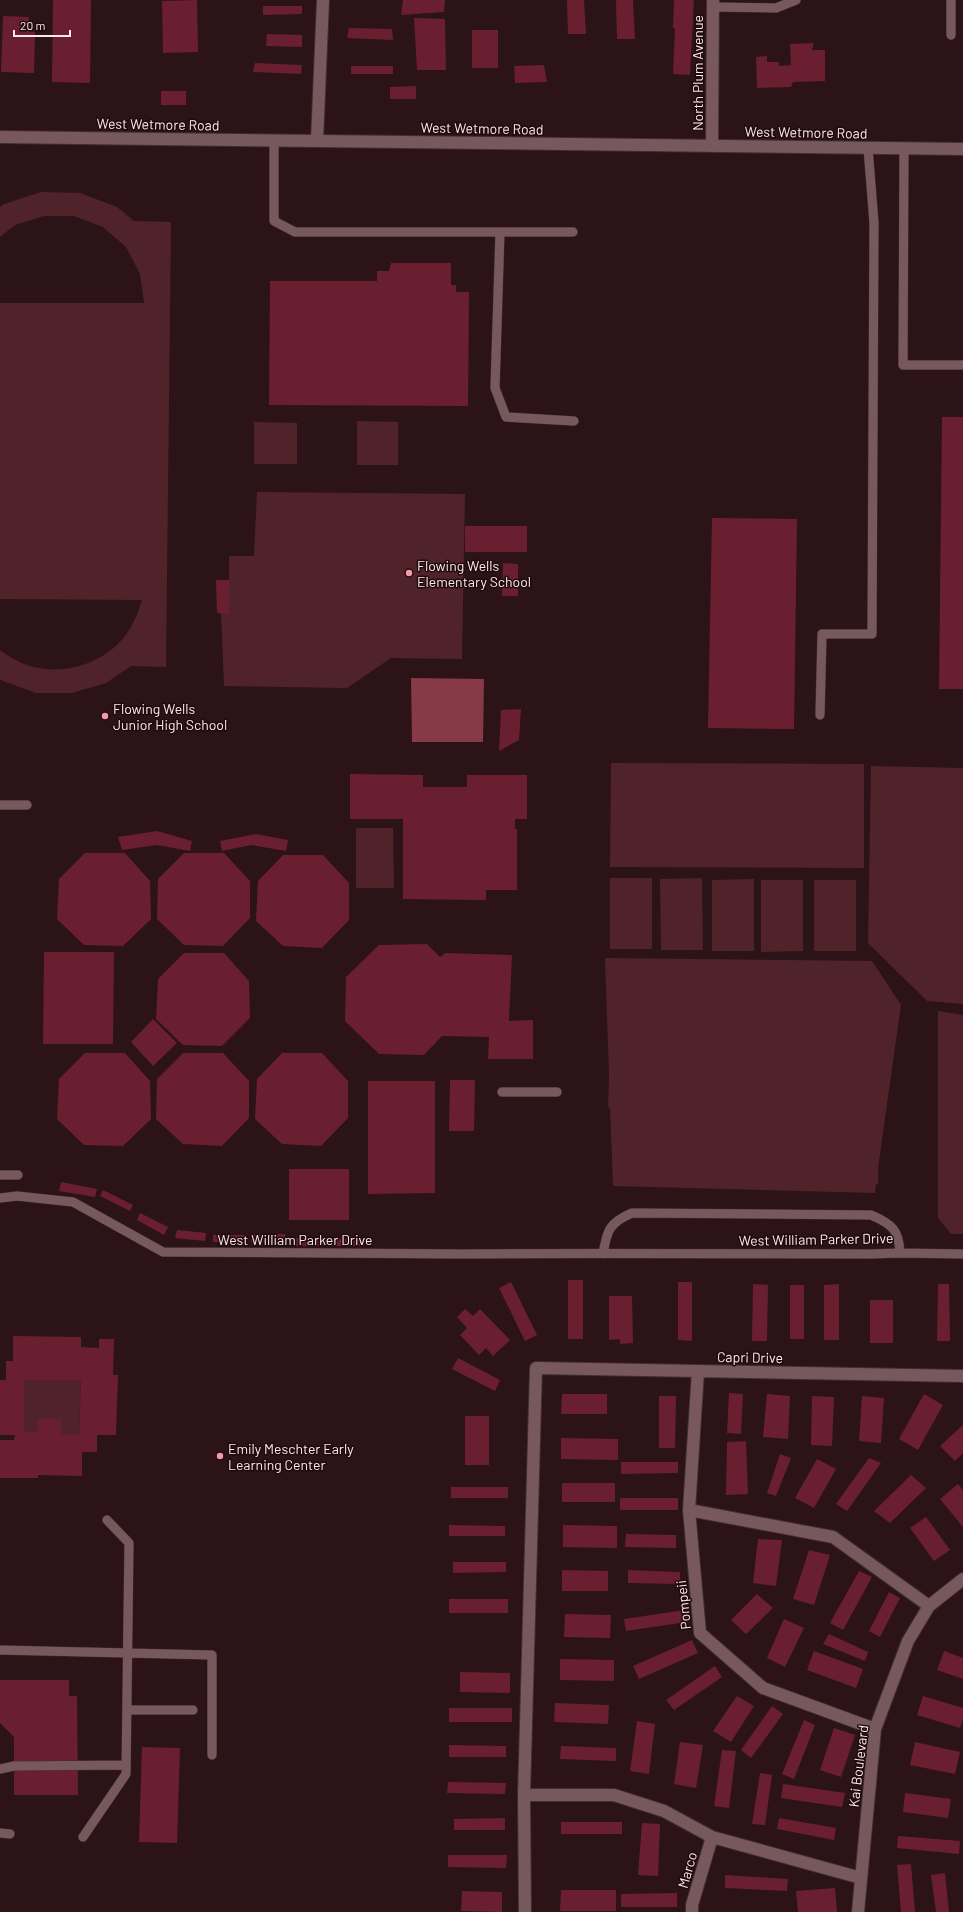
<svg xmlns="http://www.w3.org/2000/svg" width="963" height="1912" viewBox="0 0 963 1912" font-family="Barlow,sans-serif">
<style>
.green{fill:#50232b}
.water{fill:#873948}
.building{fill:#6a1f31;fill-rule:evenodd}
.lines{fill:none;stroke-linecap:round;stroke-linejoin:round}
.service-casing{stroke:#412f32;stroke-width:10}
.minor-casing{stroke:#412f32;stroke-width:14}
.tertiary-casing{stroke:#412f32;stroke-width:14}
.service{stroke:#77595d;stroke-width:9}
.minor{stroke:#77595d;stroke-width:12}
.tertiary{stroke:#77595d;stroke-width:12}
.poi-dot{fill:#f39aa7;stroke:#210a0e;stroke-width:1.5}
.labels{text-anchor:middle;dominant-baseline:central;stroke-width:3;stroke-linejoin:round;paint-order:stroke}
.street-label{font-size:14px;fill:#fbe9eb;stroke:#210a0e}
.poi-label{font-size:14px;fill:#fbe9eb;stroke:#210a0e;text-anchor:start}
</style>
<rect width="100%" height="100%" fill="#2b1317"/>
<path class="green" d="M 41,192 L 80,193 L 117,207 L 134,221 L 171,222 L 166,667 L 131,666 L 106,683 L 72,693 L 36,693 L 3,681 L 0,679 L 0,650 C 11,658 24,666 39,668 C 74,675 117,657 133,623 C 137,616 139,608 142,600 L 0,599 L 0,303 L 144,303 L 140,274 L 126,247 L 103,227 L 74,216 L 44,216 L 15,225 L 0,237 L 0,207 L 4,204 Z
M 357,421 L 398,422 L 398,465 L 357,465 Z
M 254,422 L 297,423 L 297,464 L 254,464 Z
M 257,492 L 465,494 L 462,659 L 391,658 L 347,688 L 224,686 L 221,613 L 229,613 L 229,556 L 254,556 Z
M 611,763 L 864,764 L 864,868 L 610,867 Z
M 871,766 L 963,768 L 963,1004 L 927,1001 L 868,943 Z
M 356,828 L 393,828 L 394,888 L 356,888 Z
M 610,878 L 652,878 L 652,949 L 610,949 Z
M 702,878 L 703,950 L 661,950 L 660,879 Z
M 754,879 L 754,951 L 712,951 L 712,880 Z
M 761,880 L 803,880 L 803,951 L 761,952 Z
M 814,880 L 856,880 L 856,951 L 814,951 Z
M 605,958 L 872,961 L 901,1005 L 878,1168 L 878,1184 L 876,1184 L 875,1193 L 613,1186 L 610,1107 L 608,1108 L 609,1075 Z
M 938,1011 L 963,1015 L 963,1234 L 951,1234 L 938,1218 Z
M 24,1380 L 81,1380 L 79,1434 L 61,1434 L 60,1419 L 38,1419 L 38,1432 L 24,1432 Z"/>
<path class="water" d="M 411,678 L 484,679 L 483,742 L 412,742 Z"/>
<path class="building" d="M 53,0 L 91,0 L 90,83 L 52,82 Z
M 197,0 L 198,52 L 163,53 L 162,1 Z
M 403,0 L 445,0 L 444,12 L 401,15 Z
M 567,0 L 584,0 L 586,34 L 568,34 Z
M 616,0 L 633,0 L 635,39 L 617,39 Z
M 674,0 L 694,0 L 690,75 L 673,74 L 675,28 L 673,28 Z
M 263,6 L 302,6 L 302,14 L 263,15 Z
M 3,16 L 29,17 L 28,31 L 35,32 L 34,73 L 1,72 Z
M 414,18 L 445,19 L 446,70 L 417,70 Z
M 349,28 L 392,29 L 393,40 L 347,38 Z
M 472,30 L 498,30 L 498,68 L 472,68 Z
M 267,34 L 302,35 L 302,47 L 266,46 Z
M 814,43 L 812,50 L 825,50 L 825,81 L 793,82 L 791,87 L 757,88 L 756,57 L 767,56 L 767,62 L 779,62 L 779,66 L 791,65 L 790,44 Z
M 255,63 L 302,65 L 301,74 L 253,72 Z
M 544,65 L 547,82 L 515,83 L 514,66 Z
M 351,66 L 393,66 L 393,74 L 351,74 Z
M 416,86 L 416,99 L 390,99 L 390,87 Z
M 161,91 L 186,91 L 186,105 L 161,105 Z
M 391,263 L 451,263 L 451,285 L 456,285 L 456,292 L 469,292 L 468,406 L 269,405 L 270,281 L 377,281 L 377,271 L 389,271 Z
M 942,417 L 963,417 L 963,689 L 939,689 Z
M 712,518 L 797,519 L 794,729 L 708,728 Z
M 465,526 L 527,526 L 527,552 L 465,552 Z
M 503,563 L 518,564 L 518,596 L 502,596 Z
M 216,580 L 229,580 L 229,614 L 217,613 Z
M 521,709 L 519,740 L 499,751 L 501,710 Z
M 350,774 L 423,775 L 423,787 L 467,787 L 467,775 L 527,775 L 527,819 L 515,819 L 515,829 L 517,829 L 517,890 L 486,890 L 486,900 L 403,899 L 403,819 L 350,819 Z
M 157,831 L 192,841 L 190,851 L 157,845 L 122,850 L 118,837 Z
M 256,834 L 288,840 L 286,851 L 251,845 L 222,851 L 220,841 Z
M 85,853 L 125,853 L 150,881 L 151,919 L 123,946 L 84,945 L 57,919 L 59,879 Z
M 184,853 L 224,853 L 250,881 L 250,918 L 223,946 L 184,945 L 157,919 L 158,879 Z
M 283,855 L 323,855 L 349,883 L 349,920 L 322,948 L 283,946 L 256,921 L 258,881 Z
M 427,944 L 440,957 L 445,953 L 512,955 L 509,1021 L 533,1020 L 533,1059 L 488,1059 L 489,1037 L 442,1036 L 424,1055 L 379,1054 L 345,1021 L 346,977 L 379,945 Z
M 44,952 L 114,952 L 113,1044 L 43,1044 Z
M 184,953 L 224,953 L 249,981 L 250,1018 L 222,1046 L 183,1045 L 156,1019 L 158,979 Z
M 153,1019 L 177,1043 L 153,1066 L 131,1042 Z
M 85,1053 L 125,1053 L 150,1081 L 151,1119 L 123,1146 L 84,1145 L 57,1119 L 59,1079 Z
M 183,1053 L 223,1053 L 249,1081 L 249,1118 L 222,1146 L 183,1144 L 156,1119 L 157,1079 Z
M 282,1053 L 322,1053 L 348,1081 L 348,1118 L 321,1146 L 282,1144 L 255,1119 L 257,1079 Z
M 450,1080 L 475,1080 L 474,1131 L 449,1131 Z
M 368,1081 L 435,1081 L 435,1193 L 368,1194 Z
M 289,1169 L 349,1169 L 349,1220 L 289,1220 Z
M 61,1182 L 97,1189 L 95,1197 L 59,1191 Z
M 103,1190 L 133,1205 L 130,1211 L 100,1196 Z
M 140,1213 L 168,1227 L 164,1235 L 137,1220 Z
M 177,1230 L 206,1233 L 205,1241 L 175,1238 Z
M 251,1234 L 285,1234 L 285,1242 L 251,1242 Z
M 213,1235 L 246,1235 L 245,1243 L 213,1242 Z
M 295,1238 L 365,1239 L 364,1246 L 295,1246 Z
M 568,1280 L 583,1280 L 583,1339 L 568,1339 Z
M 511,1282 L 537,1335 L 525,1341 L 499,1288 Z
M 678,1282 L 692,1282 L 692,1341 L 678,1340 Z
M 753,1284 L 768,1285 L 767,1341 L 752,1341 Z
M 839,1284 L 839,1340 L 824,1340 L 824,1285 Z
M 938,1284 L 949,1284 L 950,1341 L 937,1341 Z
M 790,1285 L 804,1285 L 804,1339 L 790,1339 Z
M 609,1296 L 632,1296 L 633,1343 L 620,1344 L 620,1339 L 609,1340 Z
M 870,1300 L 893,1300 L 893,1343 L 870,1343 Z
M 465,1309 L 473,1316 L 480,1309 L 510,1340 L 493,1356 L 486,1348 L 479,1355 L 460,1335 L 467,1328 L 457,1317 Z
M 13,1336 L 81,1337 L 81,1347 L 99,1348 L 99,1339 L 114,1339 L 113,1375 L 118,1375 L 116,1435 L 97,1435 L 97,1452 L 82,1452 L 82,1476 L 38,1475 L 38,1478 L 0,1478 L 0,1440 L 14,1440 L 15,1435 L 0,1435 L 0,1380 L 6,1380 L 6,1361 L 13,1361 ZM 24,1380 L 81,1380 L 79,1434 L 61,1434 L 61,1419 L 38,1419 L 38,1432 L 24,1432 Z
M 458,1358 L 500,1380 L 495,1391 L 452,1369 Z
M 729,1393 L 743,1394 L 741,1434 L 727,1433 Z
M 562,1394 L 607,1394 L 607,1414 L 561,1414 Z
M 767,1394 L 790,1396 L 788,1439 L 763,1437 Z
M 924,1394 L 943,1405 L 918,1450 L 899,1439 Z
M 659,1396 L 676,1396 L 675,1448 L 659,1448 Z
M 812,1396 L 834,1397 L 832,1446 L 811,1445 Z
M 862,1396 L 884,1398 L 881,1443 L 859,1441 Z
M 465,1416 L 489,1416 L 489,1465 L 465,1465 Z
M 963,1425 L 963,1453 L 955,1461 L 940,1446 Z
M 561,1438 L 618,1439 L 618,1460 L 561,1459 Z
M 746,1441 L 748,1494 L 726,1495 L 727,1442 Z
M 780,1454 L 791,1458 L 776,1496 L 767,1493 Z
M 869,1458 L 881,1463 L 847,1511 L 836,1504 Z
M 817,1459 L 836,1469 L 814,1508 L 795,1498 Z
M 621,1462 L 678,1462 L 678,1473 L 621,1474 Z
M 911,1475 L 926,1488 L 890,1523 L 874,1511 Z
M 562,1483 L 615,1483 L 615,1502 L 562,1502 Z
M 958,1484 L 963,1490 L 963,1527 L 940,1499 Z
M 451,1487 L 508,1487 L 508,1498 L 451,1498 Z
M 620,1498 L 678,1498 L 678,1510 L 620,1510 Z
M 926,1517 L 950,1550 L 934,1561 L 910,1528 Z
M 449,1525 L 505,1526 L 505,1536 L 449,1536 Z
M 563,1525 L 617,1526 L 617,1548 L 563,1547 Z
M 626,1534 L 676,1535 L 676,1548 L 625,1547 Z
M 758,1539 L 782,1540 L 776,1586 L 753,1583 Z
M 809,1550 L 830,1555 L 814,1605 L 793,1599 Z
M 453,1562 L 506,1562 L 506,1572 L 453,1573 Z
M 562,1570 L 608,1571 L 608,1591 L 562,1591 Z
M 628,1570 L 680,1572 L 680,1584 L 628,1583 Z
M 859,1571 L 872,1577 L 843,1630 L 830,1623 Z
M 889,1592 L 900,1598 L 880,1637 L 869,1631 Z
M 757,1594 L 773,1608 L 746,1634 L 731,1620 Z
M 449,1599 L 508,1599 L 508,1613 L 449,1613 Z
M 685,1610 L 687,1622 L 626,1631 L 624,1619 Z
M 565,1614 L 611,1615 L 610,1638 L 564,1637 Z
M 784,1619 L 804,1628 L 785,1667 L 767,1658 Z
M 829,1634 L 868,1652 L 865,1661 L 823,1644 Z
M 692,1640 L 698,1653 L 639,1679 L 633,1666 Z
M 814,1651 L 863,1669 L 856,1688 L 807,1670 Z
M 944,1651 L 963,1658 L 963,1679 L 937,1670 Z
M 560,1659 L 614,1660 L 614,1681 L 560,1680 Z
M 715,1666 L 722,1677 L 674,1710 L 666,1700 Z
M 460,1672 L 510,1673 L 510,1693 L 460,1692 Z
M 0,1680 L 69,1680 L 69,1696 L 77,1696 L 78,1795 L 14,1795 L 14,1737 L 0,1723 Z
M 737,1696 L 754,1706 L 731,1742 L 713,1731 Z
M 923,1696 L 963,1708 L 963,1719 L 960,1728 L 917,1715 Z
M 555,1703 L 609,1705 L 608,1724 L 554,1722 Z
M 772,1706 L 783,1714 L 751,1758 L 741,1750 Z
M 449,1708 L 512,1708 L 512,1722 L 449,1722 Z
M 804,1720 L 815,1725 L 794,1779 L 782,1774 Z
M 637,1721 L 655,1724 L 649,1774 L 630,1771 Z
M 834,1728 L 855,1735 L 841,1777 L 820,1770 Z
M 680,1742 L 703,1745 L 696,1788 L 674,1784 Z
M 915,1742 L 960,1752 L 955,1774 L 910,1765 Z
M 449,1745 L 506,1746 L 506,1757 L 449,1757 Z
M 561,1746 L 616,1748 L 616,1761 L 560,1759 Z
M 142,1747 L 180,1748 L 177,1843 L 139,1842 Z
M 722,1750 L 736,1751 L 729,1808 L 714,1806 Z
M 760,1773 L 772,1775 L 765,1825 L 752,1824 Z
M 448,1782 L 506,1783 L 505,1794 L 447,1793 Z
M 783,1784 L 845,1793 L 842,1807 L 781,1798 Z
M 905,1793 L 951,1799 L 948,1818 L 903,1812 Z
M 505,1818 L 505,1830 L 454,1830 L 454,1819 Z
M 779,1818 L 836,1828 L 834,1840 L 777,1829 Z
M 561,1822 L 622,1822 L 622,1834 L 561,1834 Z
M 642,1823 L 660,1824 L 658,1876 L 638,1875 Z
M 898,1836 L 960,1841 L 959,1854 L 897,1848 Z
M 448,1855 L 507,1855 L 506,1868 L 448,1867 Z
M 911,1864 L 915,1912 L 901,1912 L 897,1865 Z
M 945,1873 L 949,1912 L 936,1912 L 931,1875 Z
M 725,1875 L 788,1879 L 787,1891 L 725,1888 Z
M 835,1888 L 837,1912 L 798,1912 L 796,1891 Z
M 561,1890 L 616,1890 L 616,1911 L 560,1911 Z
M 462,1891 L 502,1892 L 502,1912 L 461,1911 Z
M 677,1893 L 677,1907 L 621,1907 L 621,1894 Z"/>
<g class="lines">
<defs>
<path id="service" d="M 951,0 L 951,35
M 713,7 L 776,8 L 796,0
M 274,140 L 274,221 L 295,232 L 573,232
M 904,148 L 903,365 L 963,365
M 500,232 L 495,388 L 506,417 L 574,421
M 820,715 L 822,634 L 872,634 L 874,223 L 868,148
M 0,805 L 27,805
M 502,1092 L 557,1092
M 0,1175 L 18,1175
M 0,1198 L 17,1196 L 73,1202 L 163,1252 L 462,1254 C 598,1253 734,1254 870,1254 L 900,1253 C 899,1230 892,1224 871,1215 L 632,1213 C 609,1223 607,1230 603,1254
M 900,1253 L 963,1254
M 0,1650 L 212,1655 L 212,1755
M 127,1710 L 193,1710
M 0,1769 L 14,1766 L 126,1765
M 0,1833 L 10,1834
M 83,1837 L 126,1774 L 129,1543 L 107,1520"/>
<path id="minor" d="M 317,141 L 323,0
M 712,146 L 713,0
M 698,1371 L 689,1510 L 700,1633 L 763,1688 L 875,1729
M 689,1510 L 833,1537 L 929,1606
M 524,1795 L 614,1795 L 664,1811 L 712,1837 L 861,1878
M 525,1912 L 524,1795 L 536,1368 L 963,1376
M 692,1912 L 692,1905 L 712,1837
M 858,1912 L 875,1729 L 908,1641 L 929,1606 L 963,1579"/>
<path id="tertiary" d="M 0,137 L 963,149"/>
</defs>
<use href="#service" class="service-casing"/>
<use href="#minor" class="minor-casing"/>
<use href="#tertiary" class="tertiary-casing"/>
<use href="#service" class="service"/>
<use href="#minor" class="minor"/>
<use href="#tertiary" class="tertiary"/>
</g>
<g class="poi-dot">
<circle cx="409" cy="573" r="4"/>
<circle cx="105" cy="716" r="4"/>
<circle cx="220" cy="1456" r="4"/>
</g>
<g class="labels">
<g class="street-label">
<text transform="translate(697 73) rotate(-90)">North Plum Avenue</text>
<text transform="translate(158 124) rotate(1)">West Wetmore Road</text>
<text transform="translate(482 128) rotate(1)">West Wetmore Road</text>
<text transform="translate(806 132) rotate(1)">West Wetmore Road</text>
<text x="295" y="1239">West William Parker Drive</text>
<text transform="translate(816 1239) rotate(-1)">West William Parker Drive</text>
<text transform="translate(750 1357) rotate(1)">Capri Drive</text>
<text transform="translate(683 1605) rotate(-96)">Pompeii</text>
<text transform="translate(858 1766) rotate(-83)">Kai Boulevard</text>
<text transform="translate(687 1870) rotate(-74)">Marco</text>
</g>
<g class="poi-label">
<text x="417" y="565">Flowing Wells<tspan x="417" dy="16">Elementary School</tspan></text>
<text x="113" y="708">Flowing Wells<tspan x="113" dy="16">Junior High School</tspan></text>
<text x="228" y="1448">Emily Meschter Early<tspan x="228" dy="16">Learning Center</tspan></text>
</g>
</g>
<path d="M14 30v6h56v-6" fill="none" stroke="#fbe9eb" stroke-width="2"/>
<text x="20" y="30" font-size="12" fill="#fbe9eb" stroke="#210a0e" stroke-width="3" paint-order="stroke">20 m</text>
</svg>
